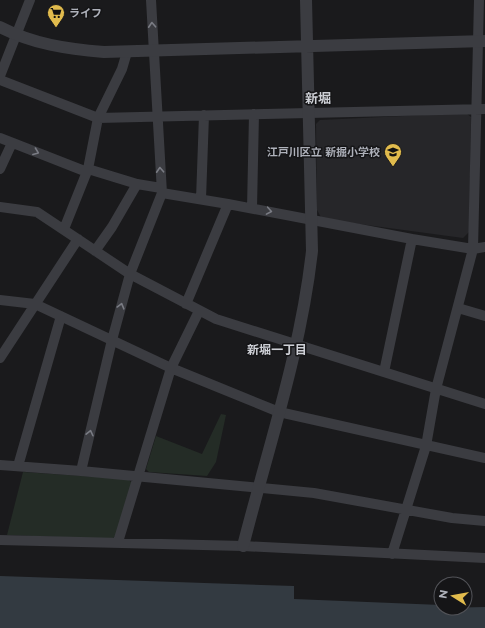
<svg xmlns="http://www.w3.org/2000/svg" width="485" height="628" viewBox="0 0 485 628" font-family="Montserrat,'Noto Sans JP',sans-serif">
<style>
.built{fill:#262629}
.green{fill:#242c26}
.water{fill:#333a41}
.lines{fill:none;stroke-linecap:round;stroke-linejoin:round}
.minor{stroke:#3b3c41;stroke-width:10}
.tertiary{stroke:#3b3c41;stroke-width:12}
.oneway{stroke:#7a7c84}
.labels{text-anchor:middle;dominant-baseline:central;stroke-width:3;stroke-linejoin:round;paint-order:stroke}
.poi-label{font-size:11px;font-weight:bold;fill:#aeb1ba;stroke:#151517;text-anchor:start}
.neighbourhood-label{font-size:12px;font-weight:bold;fill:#ced0d6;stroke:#151517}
.quarter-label{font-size:13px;font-weight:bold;fill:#ced0d6;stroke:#151517}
</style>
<rect width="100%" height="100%" fill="#1a1a1c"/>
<path class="built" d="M 466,113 L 471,117 L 469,232 L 463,238 L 322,219 L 317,210 L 316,124 L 320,120 Z"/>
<path class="green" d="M 221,414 L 226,415 L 216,462 L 207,476 L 149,472 L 146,469 L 156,436 L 202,454 Z
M 23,472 L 128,479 L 133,484 L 118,534 L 112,539 L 7,535 Z"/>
<path class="water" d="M 0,576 L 294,586 L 294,599 L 441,605 L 441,608 L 485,607 L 485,628 L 0,628 Z"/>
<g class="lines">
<path class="minor" d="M 0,76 L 30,0
M 0,80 L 98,118 L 485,109
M 0,138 L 87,172
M 0,169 L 12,143
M 88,169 L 137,184 L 161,188
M 162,193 L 228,204 L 412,239 L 473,249 L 485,247
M 201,199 L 204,115
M 0,207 L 37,212 L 130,274 L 216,319 L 485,404
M 252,208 L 254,114
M 64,229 L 88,169 L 98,118 L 122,69 L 127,52
M 95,251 L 112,227 L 137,184
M 0,300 L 35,304 L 171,368 L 279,412 L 485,458
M 186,304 L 228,204
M 458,308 L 485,316
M 0,358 L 78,239
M 384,372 L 412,239
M 0,465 L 81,471 L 314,493 L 452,518 L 485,521
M 18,466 L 61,316
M 81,471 L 112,340 L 130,274 L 162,193 L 151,0
M 0,540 L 243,546 L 485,558
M 118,542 L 171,368 L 199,311
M 392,554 L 426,446 L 436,389 L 473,249 L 479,0"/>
<path class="tertiary" d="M 0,27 C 33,44 67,49 104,52 L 485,41
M 243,546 C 268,448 301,351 312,251 L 306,0"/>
</g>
<defs><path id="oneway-chevron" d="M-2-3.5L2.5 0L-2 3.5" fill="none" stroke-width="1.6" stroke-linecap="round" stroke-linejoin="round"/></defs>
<g class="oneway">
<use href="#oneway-chevron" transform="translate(152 25) rotate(-93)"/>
<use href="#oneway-chevron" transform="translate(36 152) rotate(21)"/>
<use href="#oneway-chevron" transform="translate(160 170) rotate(-93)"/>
<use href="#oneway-chevron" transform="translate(269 211) rotate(10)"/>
<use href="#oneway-chevron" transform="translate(121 306) rotate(-75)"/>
<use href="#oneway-chevron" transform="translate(90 433) rotate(-77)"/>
</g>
<defs>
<symbol id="supermarket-pin" viewBox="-11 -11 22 30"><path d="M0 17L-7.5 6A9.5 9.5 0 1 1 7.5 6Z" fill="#e1bb4d" stroke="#151517"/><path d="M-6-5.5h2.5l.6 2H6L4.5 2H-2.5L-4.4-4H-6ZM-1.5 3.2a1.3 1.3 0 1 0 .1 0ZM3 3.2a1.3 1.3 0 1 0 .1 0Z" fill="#111"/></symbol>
<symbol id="school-pin" viewBox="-11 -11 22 30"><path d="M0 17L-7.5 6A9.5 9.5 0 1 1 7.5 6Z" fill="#e1bb4d" stroke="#151517"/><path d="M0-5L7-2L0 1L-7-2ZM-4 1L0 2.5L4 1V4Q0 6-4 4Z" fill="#111"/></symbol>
</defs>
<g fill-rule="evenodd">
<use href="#supermarket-pin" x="46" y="3" width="20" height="27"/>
<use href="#school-pin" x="383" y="142" width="20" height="27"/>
</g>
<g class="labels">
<g class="poi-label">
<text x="69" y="13">ライフ</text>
<text x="380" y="152" text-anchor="end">江戸川区立 新掘小学校</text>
</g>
<g class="neighbourhood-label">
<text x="277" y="349">新堀一丁目</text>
</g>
<g class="quarter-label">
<text x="318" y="98">新堀</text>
</g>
</g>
<g transform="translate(453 596) rotate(281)"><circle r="19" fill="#151517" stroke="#525358"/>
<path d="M0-3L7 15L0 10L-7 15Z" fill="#e1bb4d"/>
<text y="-6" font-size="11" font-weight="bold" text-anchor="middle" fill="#aeb1ba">N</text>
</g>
</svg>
